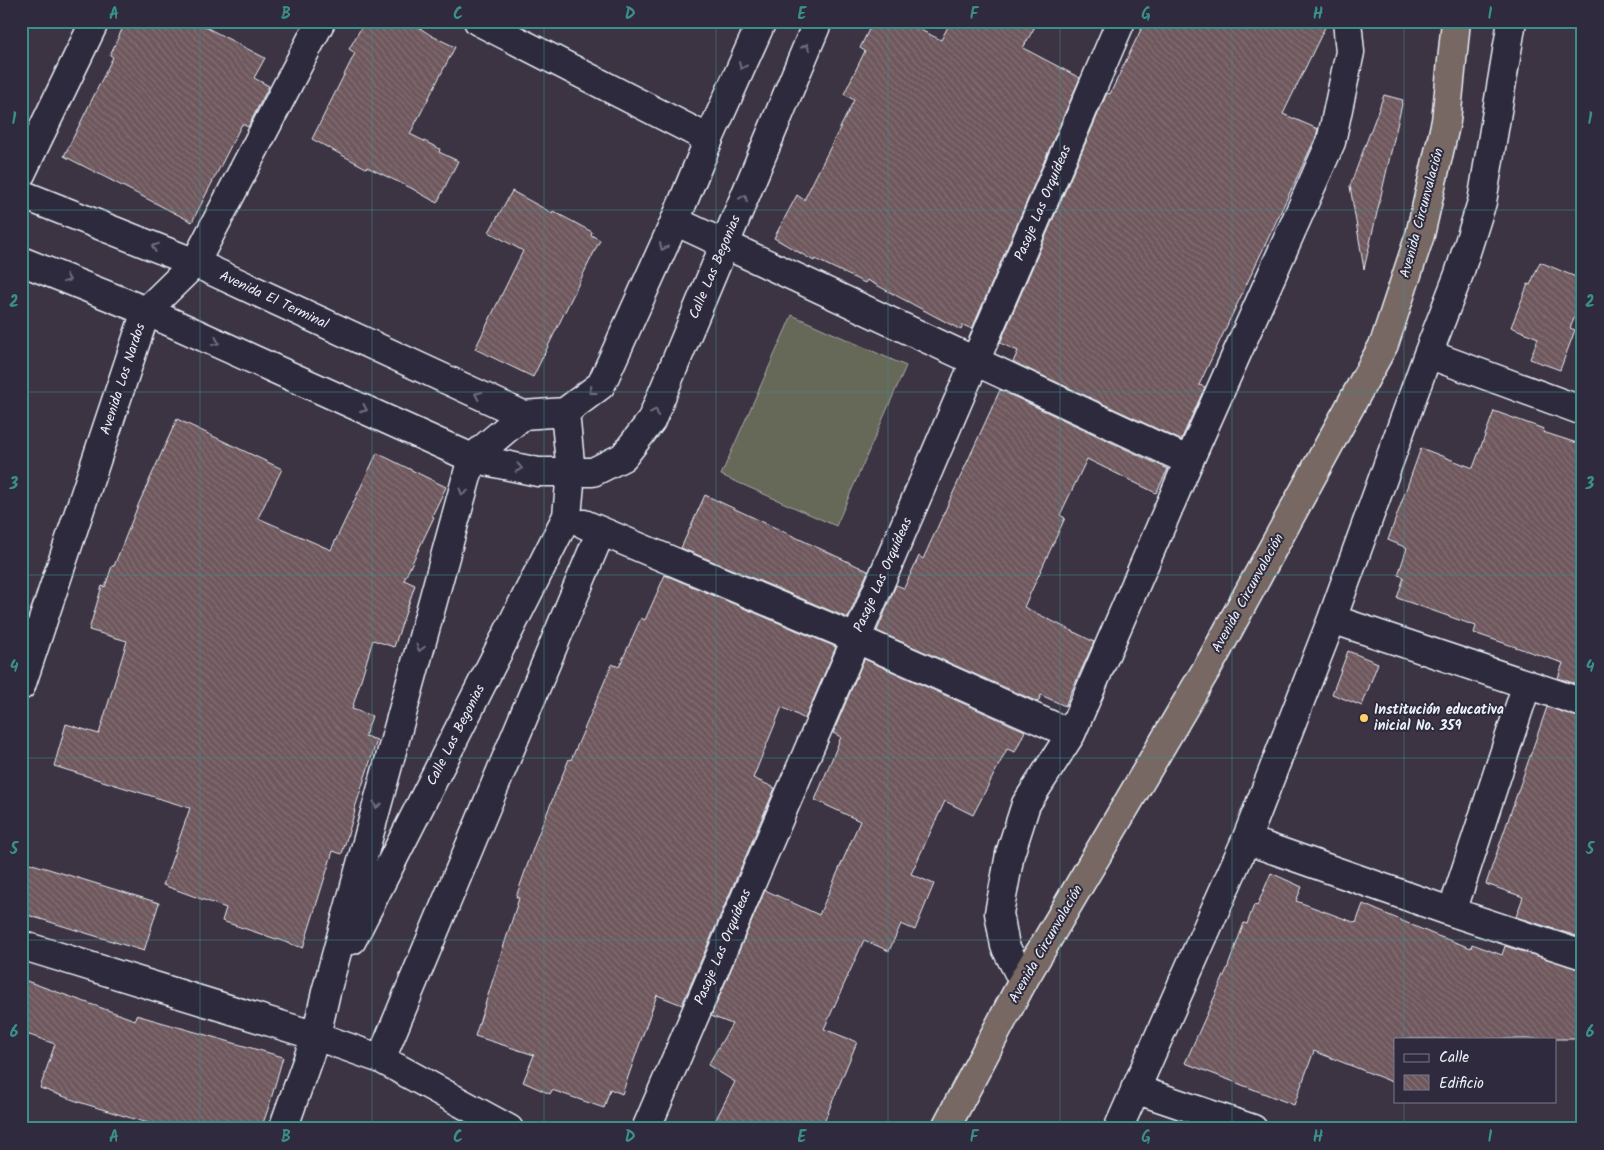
<svg xmlns="http://www.w3.org/2000/svg" width="1604" height="1150" viewBox="0 0 1604 1150" font-family="Kalam,sans-serif">
<style>
.pitch{fill:#666759;stroke:#a7aca8}
.building{fill:url(#building-back-hatch);stroke:#e8f1f8}
.lines{fill:none;stroke-linecap:round;stroke-linejoin:round}
.minor-casing{stroke:#e8f1f8;stroke-width:31}
.tertiary-casing{stroke:#e8f1f8;stroke-width:31}
.trunk-casing{stroke:#e8f1f8;stroke-width:31}
.minor{stroke:#2f2a3d;stroke-width:28}
.tertiary{stroke:#2f2a3d;stroke-width:28}
.trunk{stroke:#776864;stroke-width:28}
.oneway{stroke:#70707e}
.grid{fill:none;stroke:#3a8f8a;stroke-width:1;stroke-opacity:0.55}
.poi-dot{fill:#ffd166;stroke:#2f2a3d;stroke-width:2}
.labels{text-anchor:middle;dominant-baseline:central;stroke-width:4;stroke-linejoin:round;paint-order:stroke}
.street-label{font-size:14px;fill:#e8f1f8;stroke:#2f2a3d}
.poi-label{font-size:14px;font-weight:bold;fill:#e8f1f8;stroke:#2f2a3d;text-anchor:start}
.neatline{fill:none;stroke:#3a8f8a;stroke-width:2}
.grid-label{font-size:16px;text-anchor:middle;font-weight:bold;fill:#3a8f8a}
</style>
<defs>
<pattern id="building-back-hatch" width="6" height="6" patternUnits="userSpaceOnUse" patternTransform="scale(1.25)"><rect width="6" height="6" fill="#6e585d"/><path d="M-1 5l2 2M0 0l6 6M5-1l2 2" fill="none" stroke="#837075"/></pattern>
</defs>
<rect width="100%" height="100%" fill="#3c3343"/>
<filter id="ink" filterUnits="userSpaceOnUse"><feTurbulence type="fractalNoise" baseFrequency=".02" numOctaves="2"/><feDisplacementMap in="SourceGraphic" scale="10" xChannelSelector="R" yChannelSelector="G"/><feConvolveMatrix kernelMatrix="1 2 1 2 8 2 1 2 1" color-interpolation-filters="sRGB"/></filter>
<g filter="url(#ink)">
<path class="pitch" d="M 792,315 L 906,366 L 836,526 L 721,475 Z"/>
<path class="building" d="M 126,21 L 194,21 L 265,58 L 254,78 L 269,86 L 248,127 L 242,124 L 192,222 L 64,156 L 113,57 L 110,55 Z
M 365,21 L 409,21 L 432,36 L 455,47 L 410,134 L 440,149 L 439,152 L 458,161 L 437,203 L 411,188 L 367,167 L 366,168 L 312,139 L 355,53 L 349,49 Z
M 873,21 L 902,21 L 941,40 L 951,21 L 1038,21 L 1023,48 L 1080,78 L 972,329 L 963,325 L 961,330 L 867,280 L 865,283 L 815,259 L 814,261 L 774,238 L 797,195 L 804,200 L 854,100 L 844,94 L 865,51 L 860,48 Z
M 1145,21 L 1328,21 L 1283,114 L 1318,129 L 1316,137 L 1199,385 L 1205,387 L 1181,440 L 1013,362 L 1018,351 L 1000,343 L 1107,93 L 1110,94 Z
M 1384,95 L 1403,100 L 1364,269 L 1350,186 Z
M 512,191 L 552,213 L 553,211 L 592,232 L 591,235 L 600,240 L 533,377 L 475,349 L 523,251 L 489,232 Z
M 1540,262 L 1583,280 L 1583,298 L 1570,328 L 1575,330 L 1560,370 L 1530,359 L 1538,338 L 1511,327 L 1528,284 L 1530,285 Z
M 1000,390 L 1168,469 L 1156,493 L 1087,459 L 1060,515 L 1065,518 L 1024,607 L 1094,642 L 1065,706 L 1041,695 L 1038,702 L 877,631 L 896,585 L 904,588 L 919,556 L 923,559 Z
M 1494,411 L 1544,429 L 1543,432 L 1583,445 L 1583,686 L 1558,678 L 1563,663 L 1474,633 L 1476,626 L 1397,598 L 1404,577 L 1398,575 L 1407,548 L 1388,540 L 1421,448 L 1473,468 Z
M 177,419 L 282,469 L 258,518 L 331,550 L 377,453 L 446,487 L 432,516 L 434,517 L 404,580 L 415,585 L 394,647 L 373,640 L 352,709 L 372,716 L 365,736 L 377,740 L 354,811 L 355,811 L 342,854 L 333,851 L 303,948 L 222,921 L 226,908 L 163,885 L 190,808 L 54,766 L 66,724 L 99,734 L 127,641 L 89,630 L 102,586 L 105,587 L 112,566 L 114,566 L 139,503 Z
M 705,495 L 868,571 L 848,618 L 681,548 Z
M 665,575 L 836,647 L 805,719 L 782,707 L 753,778 L 775,788 L 682,1005 L 657,995 L 622,1094 L 610,1089 L 604,1108 L 552,1090 L 550,1094 L 523,1082 L 534,1055 L 475,1036 L 519,898 L 516,897 L 538,835 L 569,759 L 571,760 L 612,664 L 619,667 L 641,618 L 645,620 Z
M 1348,651 L 1378,663 L 1362,706 L 1332,694 Z
M 864,659 L 1025,731 L 1015,752 L 1007,749 L 973,815 L 945,801 L 911,874 L 934,884 L 915,930 L 901,924 L 889,951 L 864,940 L 824,1029 L 857,1042 L 821,1129 L 711,1129 L 735,1082 L 708,1065 L 732,1024 L 711,1016 L 765,890 L 819,915 L 860,821 L 815,800 L 841,737 L 833,733 Z
M 1547,707 L 1583,718 L 1583,938 L 1516,917 L 1523,897 L 1486,884 Z
M 26,862 L 159,903 L 144,951 L 21,913 L 21,879 Z
M 1271,873 L 1302,887 L 1296,901 L 1356,923 L 1363,904 L 1435,935 L 1471,948 L 1472,944 L 1502,955 L 1505,946 L 1583,970 L 1583,1039 L 1395,1039 L 1395,1083 L 1314,1051 L 1294,1105 L 1185,1063 L 1227,969 L 1244,923 L 1247,924 L 1254,905 L 1257,906 Z
M 21,979 L 135,1020 L 136,1015 L 283,1057 L 269,1106 L 261,1129 L 167,1129 L 82,1103 L 40,1088 L 55,1044 L 21,1032 Z"/>
<g class="lines">
<defs>
<path id="minor" d="M 478,21 L 709,139
M 21,174 L 95,21
M 675,221 L 1189,461
M 1428,354 L 1583,411
M 584,524 L 855,638 L 1071,734
M 1332,619 L 1583,703
M 21,686 L 146,311 L 195,263 L 321,21
M 1246,840 L 1452,912 L 1583,955
M 1452,912 L 1527,684
M 352,940 L 567,516 L 571,473 L 565,412
M 21,945 L 316,1036 L 381,1059 L 509,1129
M 1023,981 L 1005,946 L 999,913 L 1010,854 L 1026,804 L 1071,734 L 1189,461 L 1331,142 L 1350,52 L 1347,21
M 381,1059 L 601,531
M 1135,1089 L 1253,1129
M 283,1129 L 316,1036 L 326,992 L 472,458 L 523,415
M 646,1129 L 1121,21
M 1118,1129 L 1246,840 L 1332,619 L 1428,354 L 1459,274 L 1482,202 L 1512,21"/>
<path id="tertiary" d="M 21,194 L 195,263 L 523,415 L 565,412 L 601,385 L 675,221 L 709,139 L 762,21
M 21,261 L 146,311 L 472,458 L 538,472 L 593,472 L 623,457 L 651,421 L 818,21"/>
<path id="trunk" d="M 945,1129 L 1023,981 L 1213,658 L 1384,344 L 1420,235 L 1446,121 L 1456,21"/>
</defs>
<use href="#minor" class="minor-casing"/>
<use href="#tertiary" class="tertiary-casing"/>
<use href="#trunk" class="trunk-casing"/>
<use href="#minor" class="minor"/>
<use href="#tertiary" class="tertiary"/>
<use href="#trunk" class="trunk"/>
</g>
<defs><path id="oneway-chevron" d="M-2-3.5L2.5 0L-2 3.5" fill="none" stroke-width="1.6" stroke-linecap="round" stroke-linejoin="round" transform="scale(1.25)"/></defs>
<g class="oneway">
<use href="#oneway-chevron" transform="translate(806 47) rotate(-67)"/>
<use href="#oneway-chevron" transform="translate(742 66) rotate(114)"/>
<use href="#oneway-chevron" transform="translate(744 198) rotate(-68)"/>
<use href="#oneway-chevron" transform="translate(155 247) rotate(-158)"/>
<use href="#oneway-chevron" transform="translate(663 247) rotate(114)"/>
<use href="#oneway-chevron" transform="translate(67 279) rotate(22)"/>
<use href="#oneway-chevron" transform="translate(216 342) rotate(24)"/>
<use href="#oneway-chevron" transform="translate(592 391) rotate(143)"/>
<use href="#oneway-chevron" transform="translate(478 395) rotate(-155)"/>
<use href="#oneway-chevron" transform="translate(364 409) rotate(24)"/>
<use href="#oneway-chevron" transform="translate(655 412) rotate(-67)"/>
<use href="#oneway-chevron" transform="translate(519 468) rotate(12)"/>
<use href="#oneway-chevron" transform="translate(463 492) rotate(105)"/>
<use href="#oneway-chevron" transform="translate(420 648) rotate(105)"/>
<use href="#oneway-chevron" transform="translate(377 805) rotate(105)"/>
</g>
</g>
<path class="grid" d="M 200,21 L 200,1129M 372,21 L 372,1129M 544,21 L 544,1129M 716,21 L 716,1129M 888,21 L 888,1129M 1060,21 L 1060,1129M 1232,21 L 1232,1129M 1404,21 L 1404,1039M 21,210 L 1583,210M 21,392 L 1583,392M 21,575 L 1583,575M 21,758 L 1583,758M 21,940 L 1583,940M 1404,1101 L 1404,1129"/>
<circle class="poi-dot" cx="1364" cy="718" r="5"/>
<g class="labels">
<g class="street-label">
<text transform="translate(1043 203) rotate(-67)">Pasaje Las Orquídeas</text>
<text transform="translate(1422 213) rotate(-75)">Avenida Circunvalación</text>
<text transform="translate(715 267) rotate(-67)">Calle Las Begonias</text>
<text transform="translate(274 300) rotate(25)">Avenida El Terminal</text>
<text transform="translate(123 379) rotate(-72)">Avenida Los Nardos</text>
<text transform="translate(883 575) rotate(-66)">Pasaje Las Orquídeas</text>
<text transform="translate(1248 593) rotate(-61)">Avenida Circunvalación</text>
<text transform="translate(456 735) rotate(-63)">Calle Las Begonias</text>
<text transform="translate(1046 944) rotate(-60)">Avenida Circunvalación</text>
<text transform="translate(723 947) rotate(-67)">Pasaje Las Orquídeas</text>
</g>
<g class="poi-label">
<text x="1374" y="710">Institución educativa<tspan x="1374" dy="16">inicial No. 359</tspan></text>
</g>
</g>
<rect width="1604" height="1150" fill="none" stroke="#2f2a3d" stroke-width="55"/>
<rect x="1394" y="1038" width="162" height="65" fill="#2f2a3d" stroke="#797a88"/>
<rect x="1404" y="1054" width="25" height="8" fill="#2f2a3d" stroke="#797a88"/>
<text x="1439" y="1062" font-size="15" fill="#e8f1f8">Calle</text>
<rect x="1404" y="1075" width="25" height="15" fill="url(#building-back-hatch)" stroke="#797a88"/>
<text x="1439" y="1088" font-size="15" fill="#e8f1f8">Edificio</text>
<rect x="28" y="28" width="1548" height="1094" class="neatline"/>
<g class="grid-label">
<text x="114" y="19">A</text>
<text x="286" y="19">B</text>
<text x="458" y="19">C</text>
<text x="630" y="19">D</text>
<text x="802" y="19">E</text>
<text x="974" y="19">F</text>
<text x="1146" y="19">G</text>
<text x="1318" y="19">H</text>
<text x="1490" y="19">I</text>
<text x="14" y="124">1</text>
<text x="1590" y="124">1</text>
<text x="14" y="307">2</text>
<text x="1590" y="307">2</text>
<text x="14" y="489">3</text>
<text x="1590" y="489">3</text>
<text x="14" y="672">4</text>
<text x="1590" y="672">4</text>
<text x="14" y="854">5</text>
<text x="1590" y="854">5</text>
<text x="14" y="1037">6</text>
<text x="1590" y="1037">6</text>
<text x="114" y="1142">A</text>
<text x="286" y="1142">B</text>
<text x="458" y="1142">C</text>
<text x="630" y="1142">D</text>
<text x="802" y="1142">E</text>
<text x="974" y="1142">F</text>
<text x="1146" y="1142">G</text>
<text x="1318" y="1142">H</text>
<text x="1490" y="1142">I</text>
</g>
</svg>
